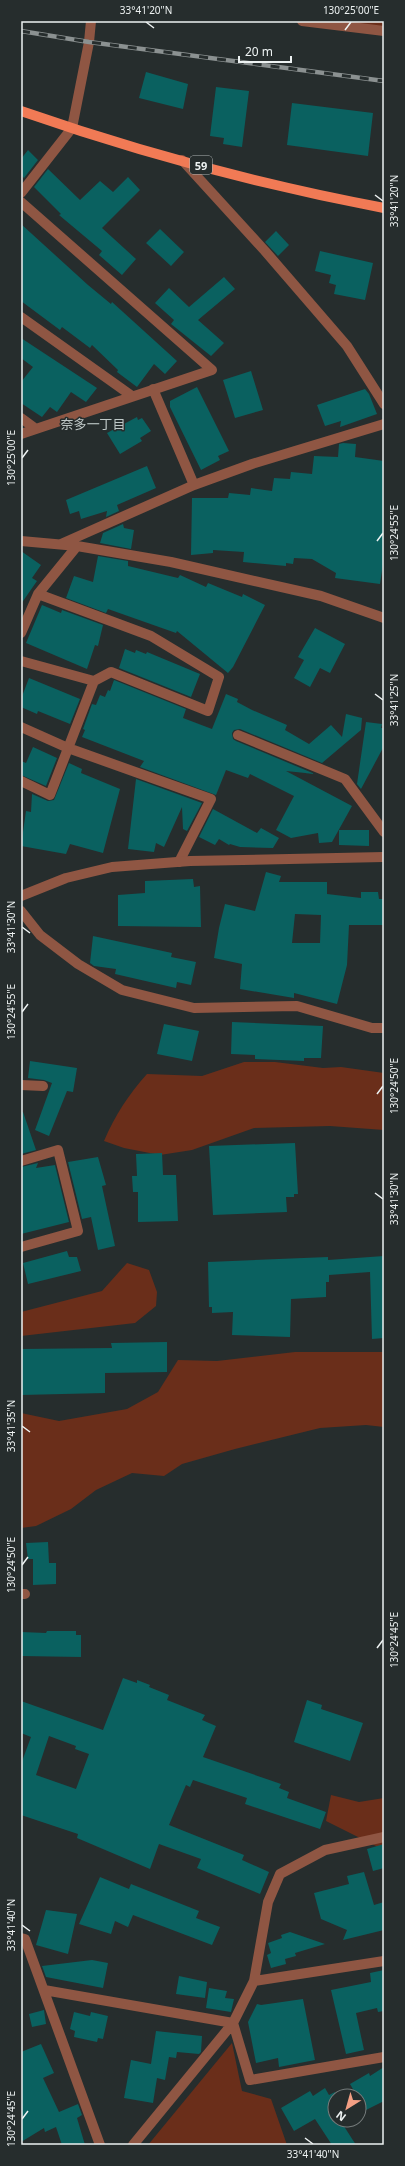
<svg xmlns="http://www.w3.org/2000/svg" width="405" height="2166" viewBox="0 0 405 2166" font-family="'Noto Sans','Noto Sans JP',sans-serif">
<style>
.green{fill:#6a2e1a}
.building{fill:#0a6160;fill-rule:evenodd}
.lines{fill:none;stroke-linecap:round;stroke-linejoin:round}
.minor{stroke:#8f5643;stroke-width:10}
.tertiary{stroke:#8f5643;stroke-width:10}
.primary{stroke:#f17a55;stroke-width:10}
.rail-casing{stroke:#8b9191;stroke-width:4.5}
.rail{stroke:#262d2d;stroke-width:3;stroke-dasharray:9;stroke-linecap:butt}
.ticks{fill:none;stroke:#edf2f2;stroke-width:1.5}
.labels{text-anchor:middle;dominant-baseline:central;stroke-width:3;stroke-linejoin:round;paint-order:stroke}
.shield{fill:#262d2d;stroke:#b1b7b7;stroke-width:1}
.shield-label{font-size:11px;font-weight:bold;fill:#edf2f2}
.neighbourhood-label{font-size:13px;fill:#bfc8c7;stroke:#262d2d}
.neatline{fill:none;stroke:#edf2f2;stroke-width:1.5}
.ticks-label{font-size:10px;text-anchor:middle;fill:#edf2f2}
</style>
<rect width="100%" height="100%" fill="#262d2d"/>
<path class="green" d="M 332,21 L 384,21 L 384,27 Z
M 244,1062 L 275,1062 L 323,1068 L 341,1067 L 384,1073 L 384,1130 L 330,1126 L 254,1128 L 192,1150 L 160,1155 L 124,1148 L 104,1141 C 115,1115 129,1094 147,1074 L 202,1076 Z
M 127,1263 L 149,1270 L 157,1292 L 156,1306 L 135,1323 L 21,1336 L 21,1312 L 102,1291 Z
M 295,1352 L 384,1352 L 384,1427 L 366,1425 L 320,1428 L 235,1449 L 182,1464 L 164,1476 L 132,1473 L 96,1490 L 71,1509 L 36,1526 L 21,1528 L 21,1413 L 59,1421 L 127,1409 L 158,1392 L 178,1360 L 217,1361 Z
M 331,1795 L 359,1802 L 384,1798 L 384,1850 L 326,1821 Z
M 232,2043 L 242,2091 L 271,2099 L 287,2145 L 148,2145 Z"/>
<path class="building" d="M 146,72 L 188,84 L 183,109 L 139,98 Z
M 216,87 L 249,91 L 242,147 L 223,144 L 224,138 L 210,136 Z
M 292,103 L 373,113 L 368,156 L 287,145 Z
M 28,150 L 38,160 L 24,178 L 21,175 L 21,159 Z
M 48,169 L 80,200 L 100,181 L 113,192 L 128,177 L 140,190 L 102,228 L 136,259 L 122,275 L 99,255 L 102,251 L 59,215 L 61,214 L 34,187 Z
M 21,224 L 88,285 L 111,304 L 112,302 L 177,361 L 165,374 L 154,364 L 137,387 L 117,372 L 118,370 L 92,345 L 90,348 L 62,327 L 60,330 L 21,301 Z
M 160,229 L 184,252 L 171,266 L 146,243 Z
M 276,231 L 289,245 L 278,256 L 265,242 Z
M 320,251 L 373,263 L 365,300 L 334,294 L 336,285 L 329,283 L 331,275 L 315,271 Z
M 224,277 L 235,289 L 198,320 L 224,343 L 211,356 L 171,324 L 174,320 L 155,303 L 169,288 L 189,307 Z
M 21,338 L 97,388 L 86,402 L 71,392 L 57,412 L 50,407 L 42,417 L 21,403 L 21,382 L 33,367 L 21,358 Z
M 251,371 L 263,410 L 235,418 L 223,380 Z
M 197,387 L 229,451 L 218,456 L 220,460 L 201,470 L 170,407 L 170,401 Z
M 365,389 L 369,394 L 377,414 L 340,427 L 341,421 L 325,426 L 317,405 Z
M 137,417 L 138,420 L 142,418 L 151,431 L 140,438 L 142,441 L 120,454 L 107,433 Z
M 343,443 L 356,444 L 355,457 L 384,461 L 384,557 L 380,584 L 335,578 L 336,573 L 312,559 L 294,558 L 293,564 L 286,563 L 286,566 L 243,562 L 244,552 L 213,550 L 213,553 L 191,555 L 192,498 L 228,498 L 229,493 L 250,495 L 251,488 L 272,491 L 274,478 L 290,479 L 291,472 L 312,474 L 314,456 L 338,457 L 339,444 Z
M 147,466 L 156,488 L 117,505 L 119,511 L 106,517 L 107,511 L 81,519 L 79,511 L 70,514 L 66,500 Z
M 123,524 L 124,528 L 134,530 L 131,549 L 100,543 L 103,533 Z
M 21,551 L 41,565 L 32,578 L 37,581 L 21,604 Z
M 98,556 L 128,561 L 128,566 L 178,578 L 180,575 L 206,587 L 208,583 L 242,597 L 243,594 L 265,605 L 233,667 L 228,673 L 177,631 L 176,633 L 108,609 L 106,613 L 66,598 L 74,576 L 93,582 Z
M 42,605 L 61,613 L 62,610 L 103,625 L 98,646 L 95,645 L 87,669 L 26,643 Z
M 315,628 L 345,644 L 330,673 L 320,668 L 310,687 L 294,678 L 304,660 L 298,657 Z
M 125,649 L 135,653 L 136,650 L 146,654 L 147,652 L 200,674 L 191,697 L 119,668 Z
M 29,678 L 80,699 L 70,724 L 38,711 L 37,714 L 21,707 L 21,699 Z
M 114,680 L 186,709 L 183,718 L 212,729 L 226,694 L 238,699 L 237,702 L 252,710 L 287,725 L 285,730 L 309,744 L 331,725 L 342,737 L 346,714 L 362,718 L 361,730 L 322,763 L 240,729 L 234,730 L 232,733 L 233,739 L 236,741 L 315,774 L 286,771 L 352,806 L 332,842 L 319,843 L 318,833 L 291,838 L 276,830 L 294,796 L 250,774 L 248,778 L 226,770 L 216,795 L 140,767 L 144,761 L 82,737 L 85,730 L 83,729 L 92,704 L 96,705 L 100,695 L 105,697 L 108,690 L 110,691 Z
M 366,722 L 382,724 L 381,728 L 384,728 L 384,746 L 361,789 L 357,784 Z
M 33,747 L 57,758 L 46,786 L 21,775 L 21,761 L 26,763 Z
M 69,763 L 82,769 L 81,773 L 120,789 L 103,853 L 70,844 L 66,854 L 21,846 L 26,811 L 31,812 L 32,794 L 48,801 L 54,800 Z
M 136,779 L 202,803 L 187,831 L 183,829 L 182,807 L 164,847 L 156,843 L 154,852 L 128,849 Z
M 213,809 L 257,833 L 261,828 L 279,838 L 273,848 L 240,847 L 230,844 L 229,845 L 219,839 L 215,845 L 199,837 Z
M 339,830 L 369,830 L 369,846 L 339,845 Z
M 266,872 L 281,876 L 279,882 L 327,882 L 327,894 L 361,898 L 361,892 L 378,892 L 379,899 L 384,899 L 384,925 L 349,925 L 347,965 L 337,1004 L 294,993 L 294,998 L 240,989 L 242,964 L 214,958 L 219,928 L 225,904 L 255,911 ZM 295,914 L 321,915 L 320,943 L 292,943 Z
M 193,879 L 194,887 L 200,886 L 201,927 L 118,926 L 118,895 L 145,893 L 145,881 Z
M 93,936 L 172,953 L 171,957 L 196,962 L 191,985 L 177,982 L 176,988 L 115,974 L 116,969 L 94,966 L 90,963 Z
M 232,1022 L 323,1026 L 321,1058 L 304,1058 L 304,1061 L 255,1059 L 255,1055 L 231,1054 Z
M 164,1024 L 199,1031 L 192,1061 L 157,1054 Z
M 30,1061 L 77,1068 L 73,1092 L 67,1091 L 49,1136 L 35,1130 L 52,1083 L 44,1080 L 28,1078 Z
M 21,1112 L 23,1112 L 36,1150 L 21,1154 Z
M 295,1143 L 298,1194 L 294,1194 L 294,1197 L 286,1197 L 287,1212 L 213,1215 L 209,1146 Z
M 162,1153 L 163,1175 L 176,1175 L 178,1221 L 138,1222 L 138,1192 L 133,1192 L 132,1176 L 137,1176 L 136,1154 Z
M 98,1157 L 106,1185 L 102,1186 L 115,1246 L 98,1250 L 91,1217 L 82,1219 L 68,1162 Z
M 38,1163 L 36,1168 L 55,1165 L 69,1222 L 21,1234 L 21,1167 Z
M 67,1251 L 69,1257 L 77,1257 L 81,1271 L 28,1284 L 23,1263 Z
M 384,1256 L 384,1338 L 372,1339 L 370,1272 L 329,1275 L 329,1282 L 326,1282 L 326,1297 L 291,1299 L 290,1337 L 232,1335 L 233,1312 L 212,1313 L 212,1307 L 209,1307 L 208,1262 L 328,1257 L 328,1260 Z
M 167,1342 L 167,1372 L 105,1373 L 105,1393 L 21,1395 L 21,1349 L 112,1348 L 111,1343 Z
M 48,1542 L 49,1563 L 56,1563 L 56,1584 L 33,1585 L 33,1559 L 28,1559 L 26,1543 Z
M 47,1631 L 76,1631 L 76,1635 L 81,1635 L 81,1657 L 21,1656 L 21,1632 L 46,1633 Z
M 123,1678 L 137,1683 L 137,1680 L 150,1685 L 149,1687 L 169,1695 L 167,1700 L 205,1715 L 202,1720 L 216,1726 L 203,1757 L 281,1784 L 279,1788 L 289,1792 L 287,1798 L 326,1812 L 320,1829 L 245,1804 L 247,1798 L 193,1780 L 190,1787 L 186,1785 L 169,1825 L 244,1855 L 242,1860 L 269,1872 L 260,1894 L 197,1868 L 201,1859 L 159,1844 L 150,1869 L 77,1838 L 78,1834 L 21,1815 L 21,1764 L 31,1737 L 21,1733 L 21,1701 L 103,1730 ZM 49,1736 L 76,1746 L 75,1749 L 89,1754 L 76,1789 L 36,1775 Z
M 307,1700 L 322,1705 L 321,1709 L 363,1723 L 350,1761 L 294,1742 Z
M 384,1844 L 384,1868 L 373,1871 L 367,1849 Z
M 364,1872 L 374,1905 L 384,1902 L 384,1930 L 343,1940 L 347,1930 L 321,1919 L 314,1893 L 349,1884 L 347,1876 Z
M 100,1877 L 129,1889 L 131,1884 L 199,1911 L 196,1918 L 220,1927 L 212,1945 L 133,1915 L 128,1927 L 115,1921 L 111,1934 L 79,1924 Z
M 46,1910 L 77,1914 L 68,1954 L 36,1945 Z
M 290,1932 L 325,1944 L 295,1953 L 296,1956 L 285,1959 L 286,1964 L 271,1968 L 267,1955 L 271,1953 L 268,1943 L 282,1938 L 281,1935 Z
M 92,1960 L 108,1963 L 103,1988 L 46,1977 L 42,1966 Z
M 384,1970 L 384,2011 L 378,2012 L 377,2008 L 356,2013 L 364,2050 L 346,2054 L 331,1990 L 371,1982 L 370,1973 Z
M 179,1976 L 207,1982 L 205,1998 L 176,1994 Z
M 209,1988 L 227,1991 L 225,1998 L 234,1999 L 231,2012 L 206,2008 Z
M 303,1999 L 315,2060 L 279,2067 L 278,2058 L 256,2063 L 248,2022 L 257,2004 L 261,2005 Z
M 44,2010 L 46,2024 L 32,2027 L 29,2014 Z
M 74,2012 L 90,2016 L 91,2012 L 108,2016 L 103,2039 L 98,2038 L 97,2042 L 74,2037 L 75,2031 L 70,2029 Z
M 156,2031 L 202,2036 L 201,2052 L 199,2054 L 177,2052 L 176,2058 L 169,2057 L 165,2080 L 157,2078 L 153,2103 L 124,2098 L 131,2060 L 151,2064 Z
M 41,2044 L 54,2073 L 43,2078 L 59,2112 L 78,2104 L 82,2115 L 77,2118 L 85,2145 L 62,2145 L 56,2127 L 45,2132 L 44,2128 L 21,2142 L 21,2052 Z
M 384,2067 L 384,2101 L 366,2110 L 359,2096 L 357,2096 L 350,2084 L 369,2073 L 370,2076 Z
M 325,2088 L 329,2095 L 335,2092 L 335,2120 L 340,2120 L 356,2145 L 332,2145 L 315,2119 L 294,2131 L 281,2108 L 310,2091 L 313,2096 Z"/>
<g class="lines">
<path class="minor" d="M 302,21 L 384,31
M 182,160 L 265,251 L 347,346 L 384,404
M 21,193 L 72,128 L 89,42 L 91,21
M 21,202 L 212,370 L 21,434
M 21,317 L 132,396
M 153,389 L 194,485 L 252,464 L 384,424
M 21,418 L 36,429
M 21,541 L 77,546 L 171,562 L 321,596 L 384,618
M 61,544 L 194,485
M 38,594 L 151,636 L 219,677 L 208,711 L 111,672 L 94,681
M 21,633 L 38,594 L 77,546
M 21,661 L 94,681 L 50,795 L 21,781
M 21,727 L 68,748 L 211,799 L 179,862
M 238,735 L 345,779 L 384,832
M 21,911 L 40,935 L 78,964 L 122,990 L 194,1008 L 297,1006 L 372,1028 L 384,1028
M 21,1085 L 43,1086
M 21,1161 L 58,1150 L 78,1231 L 21,1247
M 21,1594 L 25,1594
M 21,1938 L 25,1939 L 100,2145
M 254,1981 L 384,1961
M 44,1990 L 233,2023 L 250,2080 L 384,2057
M 133,2145 L 233,2023 L 254,1981 L 268,1902 L 280,1874 L 325,1850 L 384,1837"/>
<path class="tertiary" d="M 21,896 L 66,878 L 112,867 L 190,861 L 384,857"/>
<path class="primary" d="M 21,111 C 139,152 261,185 384,208"/>
<defs>
<path id="rail" d="M 21,31 L 89,42 L 384,81"/>
</defs>
<use href="#rail" class="rail-casing"/>
<use href="#rail" class="rail"/>
</g>
<path class="ticks" d="M 146,22 L 154,28M 345,30 L 351,22M 375,195 L 383,201M 22,458 L 28,450M 377,541 L 383,533M 375,694 L 383,700M 22,927 L 30,933M 22,1012 L 28,1004M 377,1094 L 383,1086M 375,1193 L 383,1199M 22,1426 L 30,1432M 22,1565 L 28,1557M 377,1648 L 383,1640M 22,1925 L 30,1931M 22,2119 L 28,2111M 305,2138 L 313,2144"/>
<g class="labels">
<rect class="shield" x="190" y="156" width="22" height="18" rx="3"/>
<g class="shield-label">
<text x="201" y="165">59</text>
</g>
<g class="neighbourhood-label">
<text x="93" y="424">奈多一丁目</text>
</g>
</g>
<rect width="405" height="2166" fill="none" stroke="#262d2d" stroke-width="44"/>
<g transform="translate(347 2108) rotate(217)"><circle r="19" fill="#262d2d" stroke="#767c7c"/>
<path d="M0-3L7 15L0 10L-7 15Z" fill="#f39f84"/>
<text y="-6" font-size="11" font-weight="bold" text-anchor="middle" fill="#edf2f2">N</text>
</g>
<path d="M239 56v6h52v-6" fill="none" stroke="#edf2f2" stroke-width="2"/>
<text x="245" y="56" font-size="12" fill="#edf2f2" stroke="#262d2d" stroke-width="3" paint-order="stroke">20 m</text>
<rect x="22" y="22" width="361" height="2122" class="neatline"/>
<g class="ticks-label">
<text x="146" y="14">33°41'20"N</text>
<text x="351" y="14">130°25'00"E</text>
<text transform="translate(394 201) rotate(-90)" y="4">33°41'20"N</text>
<text transform="translate(11 458) rotate(-90)" y="4">130°25'00"E</text>
<text transform="translate(394 533) rotate(-90)" y="4">130°24'55"E</text>
<text transform="translate(394 700) rotate(-90)" y="4">33°41'25"N</text>
<text transform="translate(11 927) rotate(-90)" y="4">33°41'30"N</text>
<text transform="translate(11 1012) rotate(-90)" y="4">130°24'55"E</text>
<text transform="translate(394 1086) rotate(-90)" y="4">130°24'50"E</text>
<text transform="translate(394 1199) rotate(-90)" y="4">33°41'30"N</text>
<text transform="translate(11 1426) rotate(-90)" y="4">33°41'35"N</text>
<text transform="translate(11 1565) rotate(-90)" y="4">130°24'50"E</text>
<text transform="translate(394 1640) rotate(-90)" y="4">130°24'45"E</text>
<text transform="translate(11 1925) rotate(-90)" y="4">33°41'40"N</text>
<text transform="translate(11 2119) rotate(-90)" y="4">130°24'45"E</text>
<text x="313" y="2158">33°41'40"N</text>
</g>
</svg>
